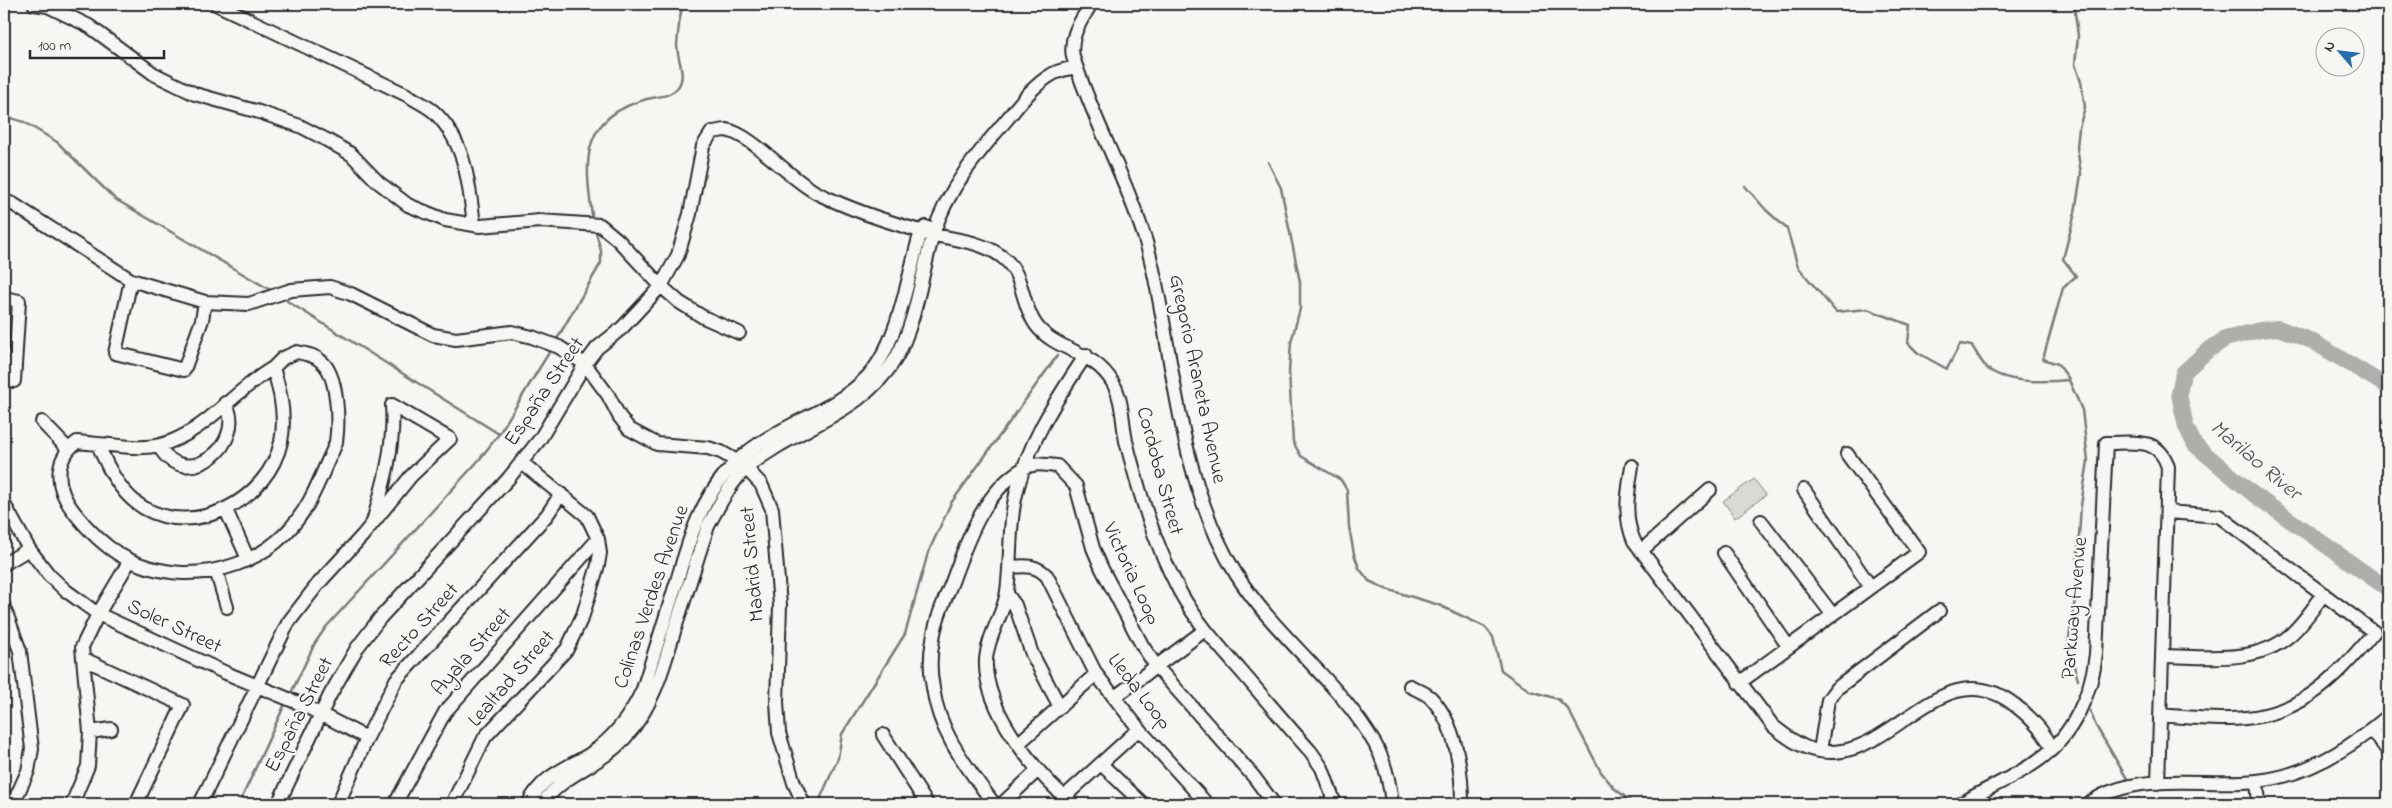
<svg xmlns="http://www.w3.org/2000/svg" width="2392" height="808" viewBox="0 0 2392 808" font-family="'Indie Flower',sans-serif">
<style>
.pitch{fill:#d9d9d5;stroke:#828280}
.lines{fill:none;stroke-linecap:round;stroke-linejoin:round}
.stream{stroke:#7a7a78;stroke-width:2.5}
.river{stroke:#aeaeab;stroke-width:16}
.minor-casing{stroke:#2b2b2b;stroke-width:16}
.minor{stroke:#f6f6f2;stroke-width:12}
.labels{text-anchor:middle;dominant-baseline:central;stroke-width:4.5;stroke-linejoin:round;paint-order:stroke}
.street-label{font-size:21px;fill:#2b2b2b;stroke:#f6f6f2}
.water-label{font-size:22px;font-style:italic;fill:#525251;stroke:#f6f6f2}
</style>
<rect width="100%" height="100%" fill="#f6f6f2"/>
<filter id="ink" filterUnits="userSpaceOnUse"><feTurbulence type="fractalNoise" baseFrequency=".02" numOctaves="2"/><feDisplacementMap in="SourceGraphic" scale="10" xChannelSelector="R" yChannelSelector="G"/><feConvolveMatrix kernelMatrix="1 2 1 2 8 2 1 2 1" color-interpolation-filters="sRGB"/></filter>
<g filter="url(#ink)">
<path class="pitch" d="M 1754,479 L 1766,495 L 1735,518 L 1723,501 Z"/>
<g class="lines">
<path class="stream" d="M 4,116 L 24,122 L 57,142 L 115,199 L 272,291
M 1268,162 L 1281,188 L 1300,282 L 1300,309 L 1291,342 L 1289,372 L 1293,442 L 1301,456 L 1341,480 L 1347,490 L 1349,527 L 1354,554 L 1359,568 L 1369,581 L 1386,589 L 1439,605 L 1485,627 L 1493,637 L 1501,670 L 1530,691 L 1558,699 L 1568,709 L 1601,772 L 1614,788 L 1634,804
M 1745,186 L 1766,210 L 1787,229 L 1798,267 L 1836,312 L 1867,309 L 1910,325 L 1908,343 L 1918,353 L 1947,369 L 1960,344 L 1972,346 C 1977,353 1983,367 1991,371 C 2010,383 2047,382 2069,380 L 2082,410 L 2088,461 L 2081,505 L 2075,599 L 2068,645 L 2078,680
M 592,215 C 584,158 581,117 647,99 C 658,96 671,97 678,87 C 687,75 677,59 677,45 C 678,31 679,18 683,4
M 287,301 L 499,434
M 557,339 L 601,263 L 601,251 L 595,229
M 2069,379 L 2058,364 L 2043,359 L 2063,288 L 2076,276 L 2063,259 L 2075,213 L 2081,174 L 2077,147 L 2079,128 L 2085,107 L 2081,82 L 2075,64 L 2078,36 L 2074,4
M 291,693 L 315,643 L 326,627 L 479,460 L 499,434 L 550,351
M 2090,711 L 2096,726 L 2129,782
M 2138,798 L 2141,804
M 239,804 L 284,706
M 818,804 L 838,758 L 842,734 L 905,634 L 928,553 L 951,503 L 1057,356"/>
<path class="river" d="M 2388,387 L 2312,341 L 2278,328 L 2260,330 L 2225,339 L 2207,351 L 2183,373 L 2179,394 L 2186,427 L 2195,445 L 2253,494 L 2388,589"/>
<defs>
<path id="minor" d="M 34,4 L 48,6 L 89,26 L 154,74 L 195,94 L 259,112 L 300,126 L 325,139 L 351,154 L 378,182 L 408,205 L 445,220 L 480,226 L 540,221 L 600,225 L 618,240 L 661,286 L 679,302 L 703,317 L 739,333
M 216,4 L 407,95 C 415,100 426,105 433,111 C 466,141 469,184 474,225
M 1091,4 C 1081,21 1069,36 1073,57 C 1093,120 1127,179 1146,242 C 1156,275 1161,310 1167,344 C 1180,422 1194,505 1236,574 C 1275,636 1339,681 1375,744 C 1385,762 1390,784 1392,804
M 4,201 L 13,204 L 131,280 L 205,302 L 249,304 L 291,290 L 330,287 L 351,294 L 433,335 L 456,339 L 512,332 L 532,337 L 559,347 L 585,364 L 608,395 L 619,416 L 629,429 L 657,444 L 708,448 L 721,452 L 742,464 L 761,484 L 772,509 L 780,605 L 777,702 L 779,733 L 794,783 L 804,804
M 131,280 L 115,353 L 184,370 L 202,320 L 205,302
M 4,298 L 19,301 L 14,381 L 4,378
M 297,352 C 306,354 315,355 322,362 C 338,376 339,421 336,442 C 334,449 330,456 327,463 C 316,489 306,513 285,534 C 258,561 219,574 182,573 C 133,570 103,549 74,512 C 56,489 52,461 77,442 L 98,444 C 107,467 121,495 144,508 C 196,538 268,500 281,442 C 286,417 281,392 273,368 L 283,358 Z
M 42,422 L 68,449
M 98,444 C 118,445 140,450 160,445 C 204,434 234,390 273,368
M 159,446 C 186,495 249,441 225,403
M 1632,466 C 1628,492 1623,516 1634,541 L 1773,726 C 1794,743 1813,756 1842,751 C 1901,742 1950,652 2016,706 C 2032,718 2043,730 2052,748
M 1804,490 L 1870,586
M 4,504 L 29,549 L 49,575 L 65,590 L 98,614 L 226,673 L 303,705 L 367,738
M 226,510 L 248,559
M 1761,521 L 1832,614
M 1641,551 L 1710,490
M 1724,553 L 1788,646
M 4,564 L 29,549
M 1010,567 C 1025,566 1035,564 1047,576 L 1096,674 L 1139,729 L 1207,804
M 216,570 L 227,607
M 1007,594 L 1015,605 L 1032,654 L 1060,707
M 4,607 L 20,651 L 32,749 L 28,771 L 13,804
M 2162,656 C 2203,656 2255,665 2289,636 C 2303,624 2313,608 2324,594
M 84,659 L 183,705 L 136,804
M 1739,683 L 1919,552 L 1847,454
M 1410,686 C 1417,690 1426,693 1431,698 C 1456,724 1462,770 1462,804
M 1115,697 L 1205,630
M 2161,715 C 2182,717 2204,719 2226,719 C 2296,720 2333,682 2374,632 L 2219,516 L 2167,512
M 2372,730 L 2388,751
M 90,732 L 111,729
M 883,735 L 927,804
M 1019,743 L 1096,674
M 1820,751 L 1828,700 L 1836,689 L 1939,611
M 1101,764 L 1143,804
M 2257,781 L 2259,804
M 1064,797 L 1139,729
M 72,804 L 88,766 L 90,732 L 82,647 L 98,614 L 129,562
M 200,804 L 288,623 L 318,584 L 363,535 L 411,476 L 450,439 L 392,405 C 395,446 384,483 373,522
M 278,804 L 330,695 L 357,648 L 380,618 L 508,479 L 540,439 L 585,364 L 597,348 L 622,328 L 661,286 L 678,255 L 690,214 L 703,146 L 712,132 C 716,132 722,130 726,130 C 752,134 789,179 817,193 C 851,210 894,224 931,234 C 954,240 981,241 1001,256 C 1025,273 1020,303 1036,325 C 1056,352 1093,349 1113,383 C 1123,400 1122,422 1126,441 C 1140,495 1153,540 1179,590 C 1195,620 1218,645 1241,671 C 1264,698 1287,725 1311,752 L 1322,768 L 1335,804
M 338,804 L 367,738 L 396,680 L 547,515 L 561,494
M 395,804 L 445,712 L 598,539
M 452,804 L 485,737 L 567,649 L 583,615 L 598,565 L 600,553 L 598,539 L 587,516 L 521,462
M 528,804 C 543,775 564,770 590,754 C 614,738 631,715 643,689 C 654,654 665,619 676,584 C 688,544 698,506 725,474 C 765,425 829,418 868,376 C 899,343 908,274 921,231 L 926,227
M 542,804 C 565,772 600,766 625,738 C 654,706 664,665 676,625 C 687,592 697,559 708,526 C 719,506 730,482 748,467 C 796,427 863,414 896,358 C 917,321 921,274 933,235 C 947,189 978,153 1008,118 C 1021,102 1033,86 1051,75 C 1058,70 1067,69 1076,67
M 994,804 C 968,768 939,734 933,688 C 930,673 930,655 933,639 C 936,619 944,601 952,582 C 967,541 984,491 1024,468 C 1035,462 1045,465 1057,466 L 1076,486 L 1093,548 L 1102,569 L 1142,645 L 1156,666 L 1254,777 L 1274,804
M 1002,804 L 1038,770
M 1073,804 C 1036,774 983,709 986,659 C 988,634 1005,612 1007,591 C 1011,562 1009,532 1014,504 C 1024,449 1055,401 1086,355
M 1961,804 C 1986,788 2016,777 2040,759 C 2073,736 2092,692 2096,654 L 2106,443 C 2132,443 2159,436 2168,467 L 2158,783
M 2087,804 C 2094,800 2102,795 2110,792 C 2156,774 2209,786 2257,781 C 2306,776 2352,747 2388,716"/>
</defs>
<use href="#minor" class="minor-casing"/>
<use href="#minor" class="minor"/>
</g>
</g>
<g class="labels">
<g class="street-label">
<text transform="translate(1197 379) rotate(78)">Gregorio Araneta Avenue</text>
<text transform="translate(545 392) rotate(-56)">España Street</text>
<text transform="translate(1159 471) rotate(75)">Cordoba Street</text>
<text transform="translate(753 564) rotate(-95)">Madrid Street</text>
<text transform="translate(1131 574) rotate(65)">Victoria Loop</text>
<text transform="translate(652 597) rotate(-71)">Colinas Verdes Avenue</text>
<text transform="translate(2075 608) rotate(-85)">Parkway Avenue</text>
<text transform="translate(420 626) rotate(-48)">Recto Street</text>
<text transform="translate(174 627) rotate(25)">Soler Street</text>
<text transform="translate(472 652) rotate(-49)">Ayala Street</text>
<text transform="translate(512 679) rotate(-49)">Lealtad Street</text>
<text transform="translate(1139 692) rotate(52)">Lleda Loop</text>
<text transform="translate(300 715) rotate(-63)">España Street</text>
</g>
<g class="water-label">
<text transform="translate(2255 461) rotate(40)">Marilao River</text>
</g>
</g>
<rect width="2392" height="808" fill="none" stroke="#f6f6f2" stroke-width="20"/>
<rect x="10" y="10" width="2372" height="788" fill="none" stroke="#2b2b2b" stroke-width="2" filter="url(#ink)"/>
<g transform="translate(2340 52) rotate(298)"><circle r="24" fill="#f6f6f2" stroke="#a5a5a2"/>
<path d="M0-4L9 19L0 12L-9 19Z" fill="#1f6fb2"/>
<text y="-8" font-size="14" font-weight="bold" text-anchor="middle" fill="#2b2b2b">N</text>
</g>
<path d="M30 50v8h134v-8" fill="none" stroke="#2b2b2b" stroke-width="2.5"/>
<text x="38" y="50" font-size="15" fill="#2b2b2b" stroke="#f6f6f2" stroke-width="4" paint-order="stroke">100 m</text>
</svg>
